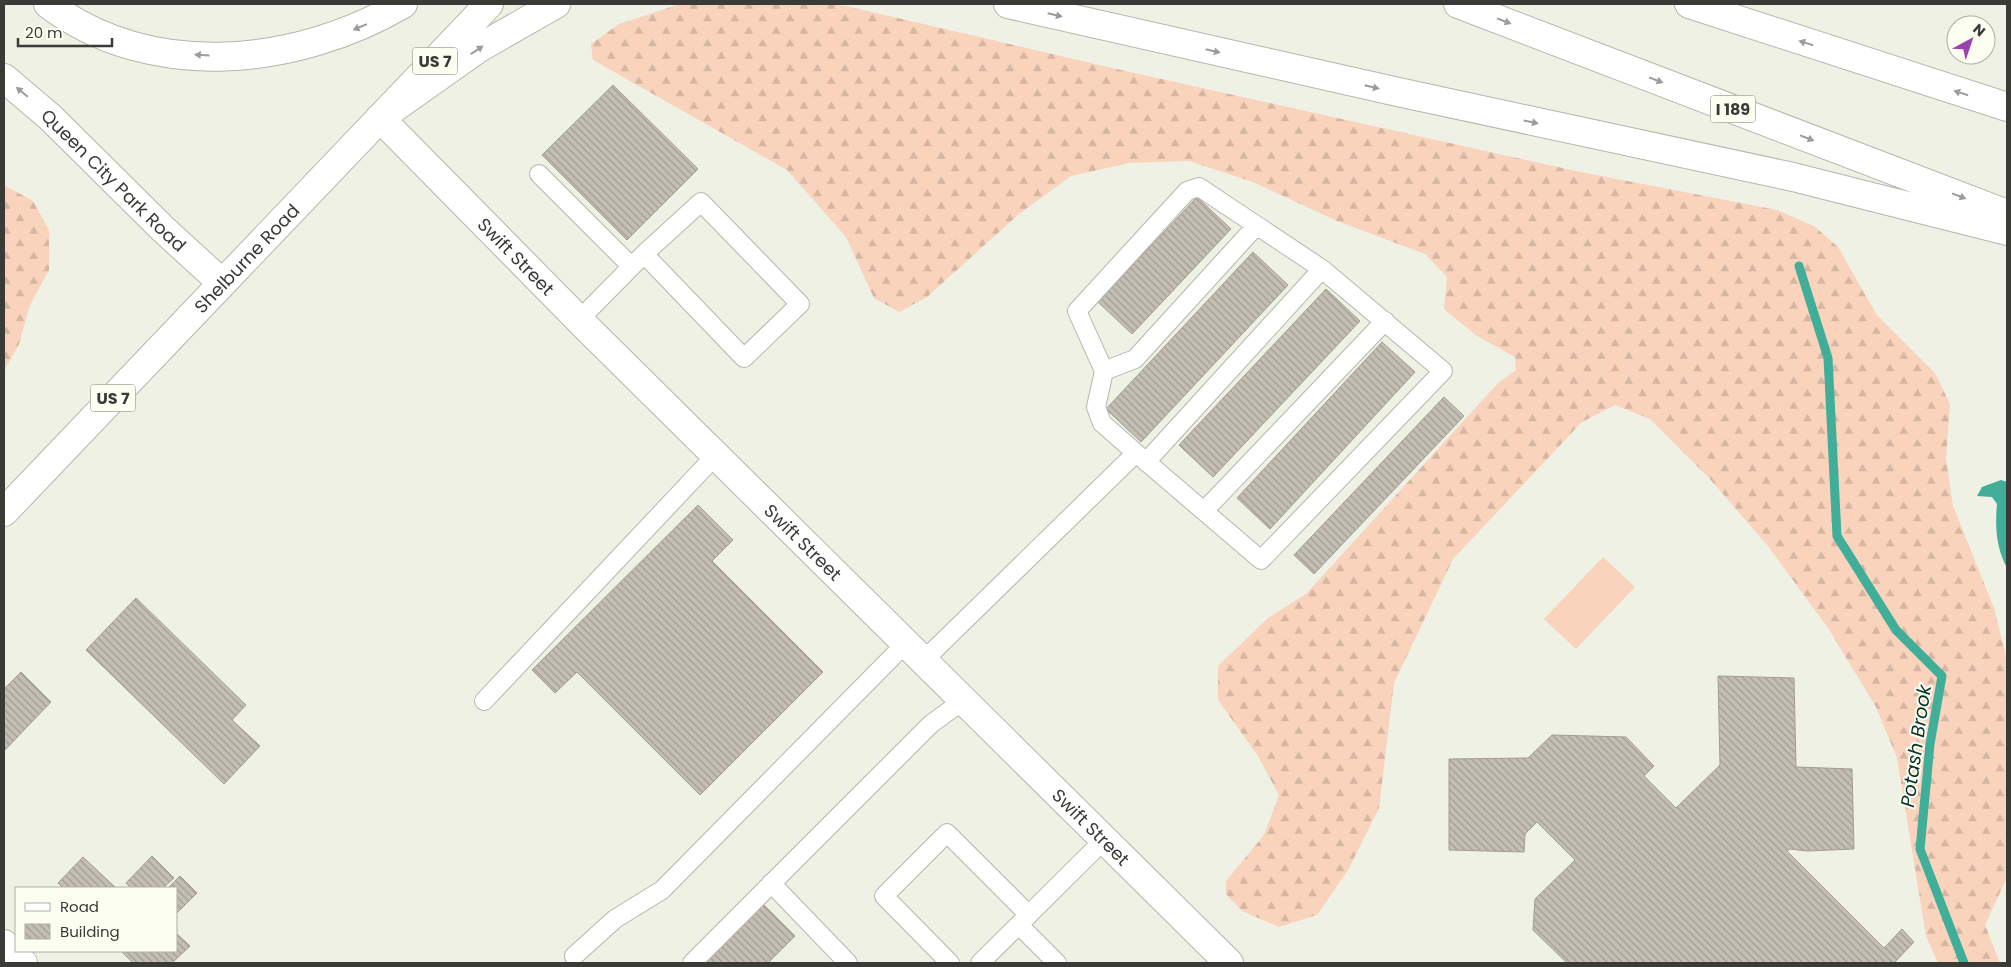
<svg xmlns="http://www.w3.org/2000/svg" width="2011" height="967" viewBox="0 0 2011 967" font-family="Poppins,sans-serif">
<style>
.grass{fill:#f9d3bc}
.forest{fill:url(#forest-firs)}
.water{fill:#40ae99}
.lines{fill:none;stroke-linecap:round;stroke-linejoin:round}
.stream{stroke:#40ae99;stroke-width:9}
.building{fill:url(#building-back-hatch);stroke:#a29d92}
.service-casing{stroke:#b4b7ab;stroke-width:20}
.minor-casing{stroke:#b4b7ab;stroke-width:30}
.tertiary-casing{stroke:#b4b7ab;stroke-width:30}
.trunk-casing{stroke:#b4b7ab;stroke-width:30}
.motorway-casing{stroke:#b4b7ab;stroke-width:30}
.service{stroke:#fff;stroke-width:18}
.minor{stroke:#fff;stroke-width:28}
.tertiary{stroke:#fff;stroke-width:28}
.trunk{stroke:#fff;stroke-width:28}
.motorway{stroke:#fff;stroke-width:28}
.oneway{fill:#9c9d9a}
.labels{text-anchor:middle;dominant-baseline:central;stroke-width:4;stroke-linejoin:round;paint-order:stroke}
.shield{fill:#fbfef1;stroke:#74766e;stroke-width:1}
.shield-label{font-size:16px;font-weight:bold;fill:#3a3b36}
.street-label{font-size:18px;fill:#3a3b36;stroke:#fbfef1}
.water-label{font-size:19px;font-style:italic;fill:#00332b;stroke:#fbfef1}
</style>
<defs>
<pattern id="forest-firs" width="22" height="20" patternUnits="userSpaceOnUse" patternTransform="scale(1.25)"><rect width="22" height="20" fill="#f9d3bc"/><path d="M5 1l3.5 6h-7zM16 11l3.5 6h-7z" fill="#d6b6a2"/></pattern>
<pattern id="building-back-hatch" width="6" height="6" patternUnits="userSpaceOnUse" patternTransform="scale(1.25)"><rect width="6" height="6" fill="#c4bfb4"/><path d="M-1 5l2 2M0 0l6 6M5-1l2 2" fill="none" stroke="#a09c93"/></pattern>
</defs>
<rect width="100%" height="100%" fill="#eef1e4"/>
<path class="grass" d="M 1603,557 L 1635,587 L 1576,649 L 1544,619 Z"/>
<path class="forest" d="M 680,4 L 827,4 L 846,6 L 1112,68 L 1576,171 L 1777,210 L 1814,226 L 1838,247 L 1876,314 L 1935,373 L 1950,404 L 1946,458 L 1953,506 L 1994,608 L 2007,661 L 2007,877 L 1985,925 L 2000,963 L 1938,963 L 1926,936 L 1897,758 L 1876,707 L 1828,628 L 1768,546 L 1709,478 L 1650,419 L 1615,405 L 1582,422 L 1453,559 L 1394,683 L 1379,808 L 1348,870 L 1317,915 L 1279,927 L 1242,911 L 1226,894 L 1226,881 L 1264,835 L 1279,795 L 1258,756 L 1218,700 L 1218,666 L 1268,618 L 1306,594 L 1498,383 L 1516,370 L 1515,357 L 1477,336 L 1444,309 L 1447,277 L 1425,254 L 1337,221 L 1253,182 L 1189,161 L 1129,163 L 1071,176 L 1019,214 L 927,297 L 899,312 L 874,298 L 846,237 L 787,170 L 593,60 L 591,44 L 619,24 Z
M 4,185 L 33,201 L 49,230 L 49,270 L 30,305 L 19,344 L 4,371 Z"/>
<path class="water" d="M 2001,480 L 2007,482 L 2007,568 C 1996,547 1995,527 1997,504 L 1992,497 L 1977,496 L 1982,487 Z"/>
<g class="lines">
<path class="stream" d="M 1799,266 L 1828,358 L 1837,536 L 1896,630 L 1942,676 L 1930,744 L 1920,849 L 1964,963"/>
</g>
<path class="building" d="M 613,85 L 698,169 L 627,240 L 542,155 Z
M 1197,197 L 1231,229 L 1132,334 L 1098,302 Z
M 1253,252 L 1288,285 L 1141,442 L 1106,409 Z
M 1326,289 L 1360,321 L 1213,477 L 1179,445 Z
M 1382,342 L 1415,372 L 1270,529 L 1237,498 Z
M 1444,397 L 1464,416 L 1314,574 L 1294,555 Z
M 698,505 L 733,540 L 712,561 L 823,672 L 700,795 L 577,672 L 555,693 L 532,670 Z
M 136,598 L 246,705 L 232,720 L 260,746 L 224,784 L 86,650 Z
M 21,672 L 51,702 L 4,751 L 4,689 Z
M 1718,676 L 1794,678 L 1796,767 L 1852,769 L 1854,849 L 1807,851 L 1790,849 L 1787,851 L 1884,948 L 1902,929 L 1914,942 L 1894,963 L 1567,963 L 1533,930 L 1535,899 L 1575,860 L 1537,822 L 1525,834 L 1524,852 L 1449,850 L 1449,759 L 1528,758 L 1552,735 L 1626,737 L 1654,766 L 1644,776 L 1676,808 L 1720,765 Z
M 152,856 L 174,878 L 163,888 L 131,888 L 126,883 Z
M 83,857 L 116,888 L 63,888 L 58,883 Z
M 180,876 L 197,893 L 176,914 L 176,888 L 168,888 Z
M 763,904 L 795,936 L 768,963 L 705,963 Z
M 176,933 L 190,946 L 172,963 L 133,963 L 121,951 L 176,951 Z"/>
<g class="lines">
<defs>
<path id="service" d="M 539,174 L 631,266
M 579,320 L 644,254 L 701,202 L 800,304 L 744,358 L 644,254
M 1104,371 L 1135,359 L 1256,226
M 1146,462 L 1322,269
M 1204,511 L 1385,321
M 924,660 L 1136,453 L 1261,560 L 1443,371 L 1322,269 L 1199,187 L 1187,191 L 1077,311 L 1104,371 L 1096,407 L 1102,423 L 1136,453
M 484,701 L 716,455
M 771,883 L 848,963
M 1019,925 L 1057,963
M 574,956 L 615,919 L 662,890 L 906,643
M 692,963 L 931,724 L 964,700
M 950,963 L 884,896 L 947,833 L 1029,915
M 980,963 L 1104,840"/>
<path id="minor" d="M 4,944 L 23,963"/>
<g id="tertiary">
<path id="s1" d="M 4,78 L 51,118 L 163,229 L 222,283"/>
<path id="s2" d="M 380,118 L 587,328 L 1229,963"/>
</g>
<g id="trunk">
<path id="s3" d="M 4,512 L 489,4"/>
</g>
<path id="motorway" d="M 48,4 C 151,82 297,66 403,4
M 1008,4 L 1398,92 L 1793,177 L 2007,231
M 1458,4 L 2007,214
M 1689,4 L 2007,107
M 380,118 L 479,48 L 556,4"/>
</defs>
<use href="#service" class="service-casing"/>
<use href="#minor" class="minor-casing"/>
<use href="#tertiary" class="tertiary-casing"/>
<use href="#trunk" class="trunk-casing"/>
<use href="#motorway" class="motorway-casing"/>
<use href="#service" class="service"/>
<use href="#minor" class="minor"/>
<use href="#tertiary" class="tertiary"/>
<use href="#trunk" class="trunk"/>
<use href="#motorway" class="motorway"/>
</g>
<defs><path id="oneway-solid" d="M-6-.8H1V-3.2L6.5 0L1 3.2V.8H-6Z" transform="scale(1.25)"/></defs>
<g class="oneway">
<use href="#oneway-solid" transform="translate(1055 15) rotate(13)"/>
<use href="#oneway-solid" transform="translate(1504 21) rotate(21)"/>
<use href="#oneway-solid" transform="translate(360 27) rotate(157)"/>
<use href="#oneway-solid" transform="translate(1806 43) rotate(-162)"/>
<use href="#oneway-solid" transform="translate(477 50) rotate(-34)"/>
<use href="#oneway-solid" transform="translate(1213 51) rotate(13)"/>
<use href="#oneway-solid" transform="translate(202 55) rotate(-177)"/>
<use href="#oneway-solid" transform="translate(1656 80) rotate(21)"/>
<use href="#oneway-solid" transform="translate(1372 87) rotate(13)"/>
<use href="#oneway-solid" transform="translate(22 92) rotate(-140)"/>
<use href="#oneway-solid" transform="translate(1961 93) rotate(-162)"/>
<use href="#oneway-solid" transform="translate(1531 122) rotate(12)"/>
<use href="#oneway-solid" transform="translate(1807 138) rotate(21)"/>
<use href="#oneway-solid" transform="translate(1959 196) rotate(21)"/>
</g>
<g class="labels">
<g class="shield">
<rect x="412.5" y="47.5" width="45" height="27" rx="4"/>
<rect x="1710.5" y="95.5" width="45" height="27" rx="4"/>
<rect x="90.5" y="384.5" width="45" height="27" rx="4"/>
</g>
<g class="shield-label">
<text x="435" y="61">US 7</text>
<text x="1733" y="109">I 189</text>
<text x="113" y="398">US 7</text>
</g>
<g class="street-label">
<text stroke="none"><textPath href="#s1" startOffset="150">Queen City Park Road</textPath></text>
<text stroke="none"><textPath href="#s2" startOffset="194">Swift Street</textPath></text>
<text stroke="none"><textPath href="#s3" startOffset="351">Shelburne Road</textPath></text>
<text stroke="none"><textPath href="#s2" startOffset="599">Swift Street</textPath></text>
<text stroke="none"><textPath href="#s2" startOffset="1004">Swift Street</textPath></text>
</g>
<g class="water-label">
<text transform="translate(1916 746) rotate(-82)">Potash Brook</text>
</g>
</g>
<rect width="2011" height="967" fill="none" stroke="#3a3b36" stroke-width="10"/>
<rect x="15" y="887" width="162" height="65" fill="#fbfef1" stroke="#aeb0a6"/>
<rect x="25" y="903" width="25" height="8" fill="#ffffff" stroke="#aeb0a6"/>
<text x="60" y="912" font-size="15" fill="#3a3b36">Road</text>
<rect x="25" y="924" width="25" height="15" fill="url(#building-back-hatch)" stroke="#aeb0a6"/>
<text x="60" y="937" font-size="15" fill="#3a3b36">Building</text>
<g transform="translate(1971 40) rotate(40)"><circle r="24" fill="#fbfef1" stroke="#aeb0a6"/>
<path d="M0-4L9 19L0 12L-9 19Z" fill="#9c42ae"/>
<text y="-8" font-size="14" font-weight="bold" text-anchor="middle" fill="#3a3b36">N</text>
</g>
<path d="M18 38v8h94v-8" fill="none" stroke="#3a3b36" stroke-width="2.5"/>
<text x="25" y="38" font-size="15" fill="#3a3b36" stroke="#fbfef1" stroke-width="4" paint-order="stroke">20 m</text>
</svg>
